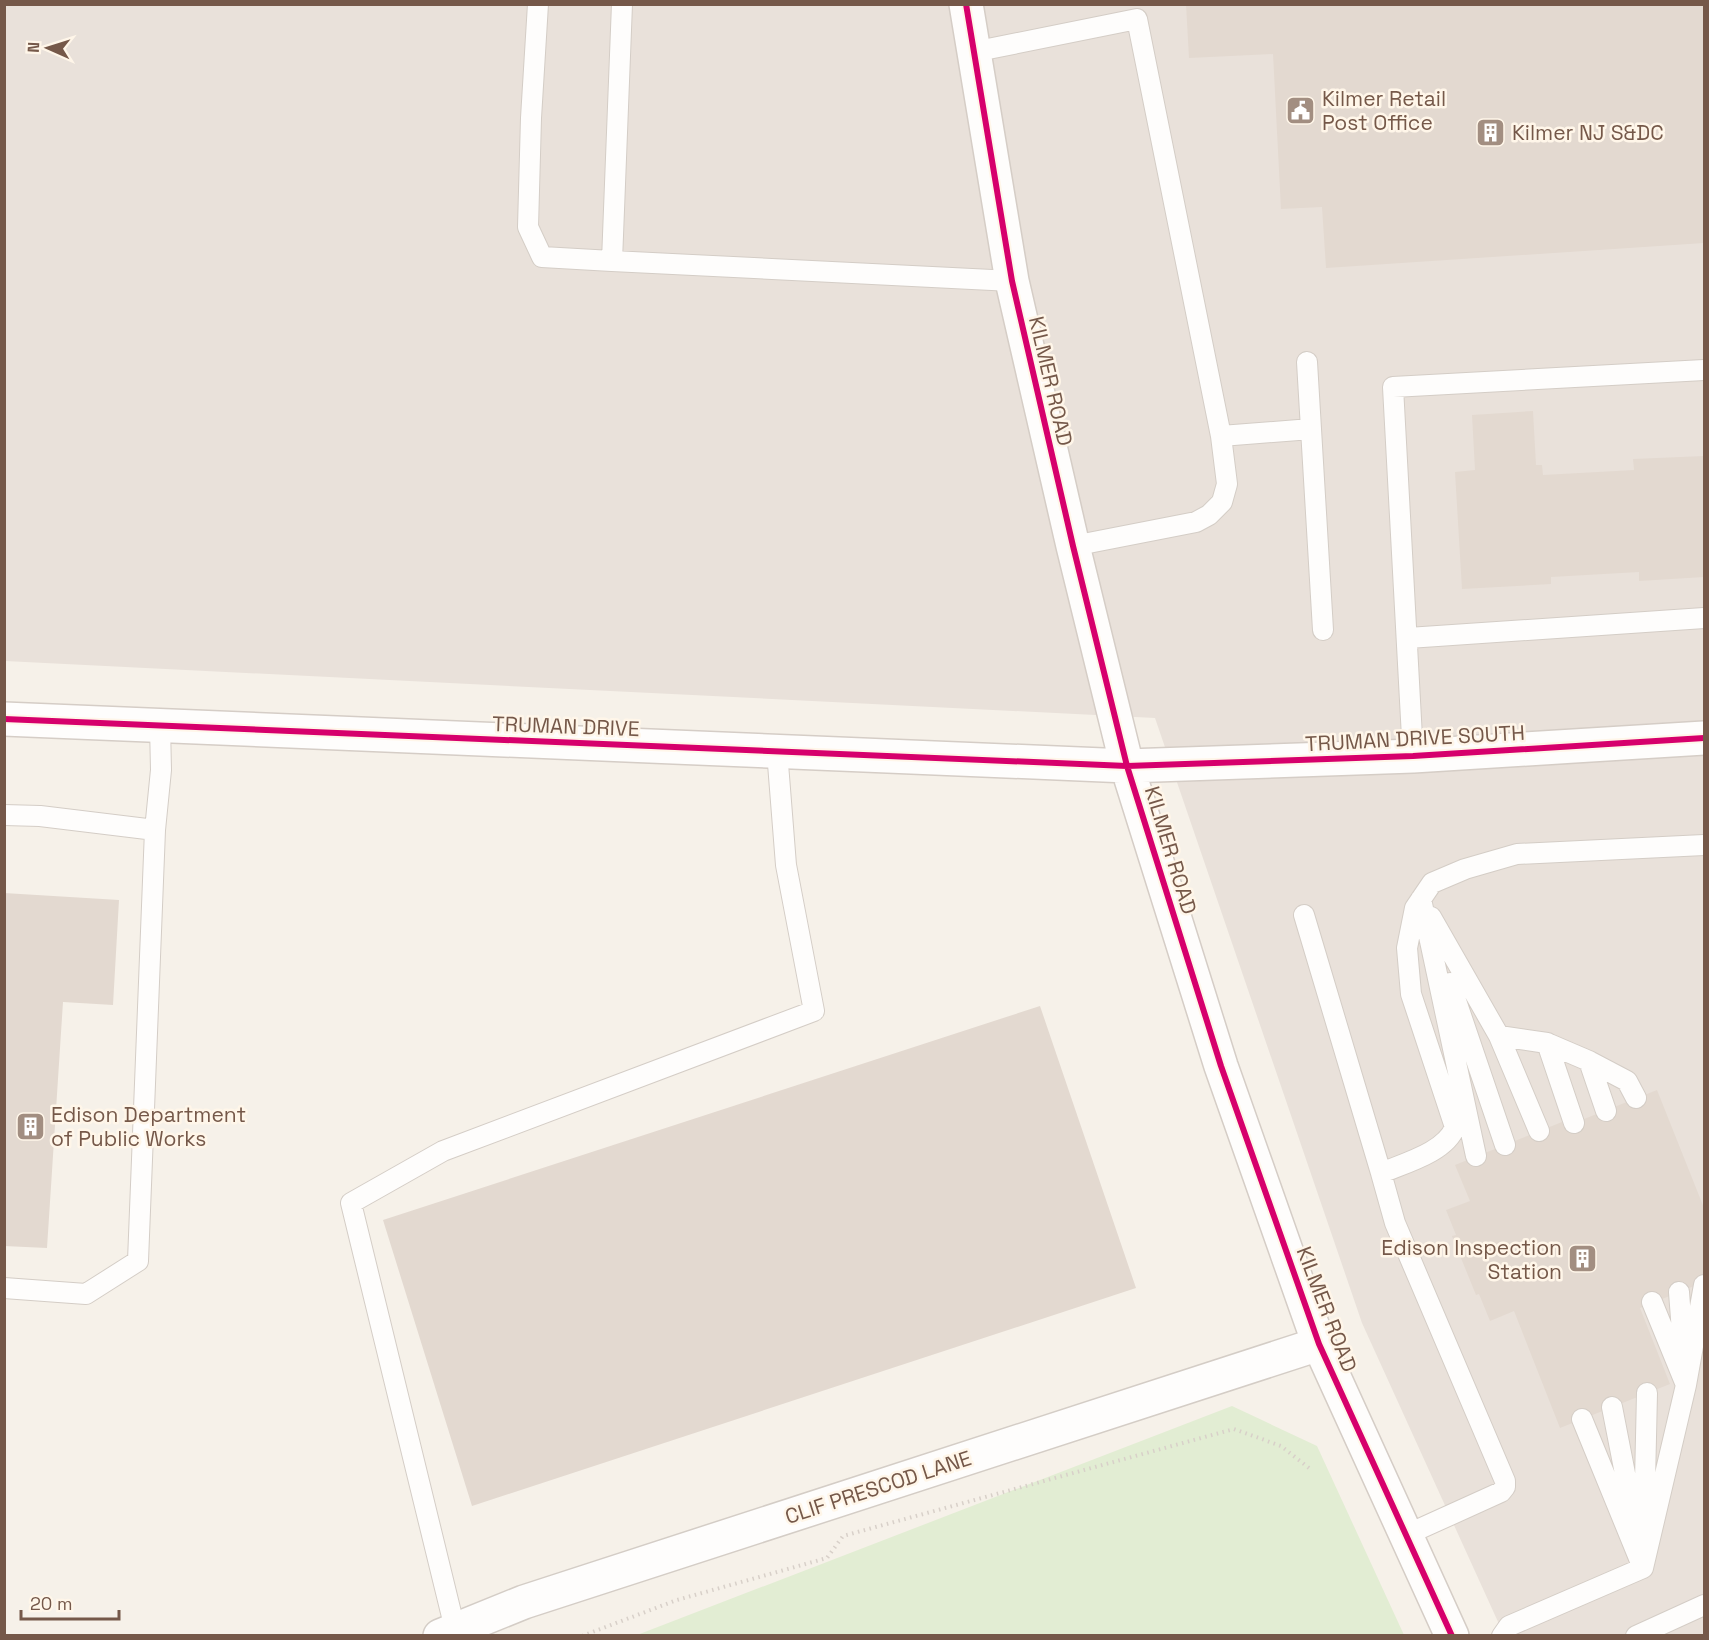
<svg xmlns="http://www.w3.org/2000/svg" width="1709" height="1640" viewBox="0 0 1709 1640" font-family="'Space Grotesk',sans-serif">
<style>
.industrial{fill:#e9e1da}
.green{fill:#e2edd3}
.building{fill:#e3d9d0}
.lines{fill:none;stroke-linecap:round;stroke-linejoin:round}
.lane-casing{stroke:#d4cdc6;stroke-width:22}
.street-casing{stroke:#d4cdc6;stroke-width:36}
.secondary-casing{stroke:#d5cdc6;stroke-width:36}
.path{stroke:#d8d0c9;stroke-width:4;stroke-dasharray:1.5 4.5;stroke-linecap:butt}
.lane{stroke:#fefdfc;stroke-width:20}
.street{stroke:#fefdfc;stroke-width:33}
.secondary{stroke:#fefdfc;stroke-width:33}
.cycleway-casing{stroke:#fff6e9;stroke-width:10}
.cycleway{stroke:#d6006c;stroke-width:6}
.labels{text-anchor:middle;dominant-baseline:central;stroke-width:5;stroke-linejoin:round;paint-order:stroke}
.poi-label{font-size:21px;fill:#755849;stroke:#fff6e9;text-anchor:start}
.street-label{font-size:21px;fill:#755849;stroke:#fff6e9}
</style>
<rect width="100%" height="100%" fill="#f6f1e9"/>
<path class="industrial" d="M 4,5 L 1704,5 L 1704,1635 L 1504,1635 L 1362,1323 L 1155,718 L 5,661 Z"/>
<path class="green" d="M 1232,1406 L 1317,1446 L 1404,1635 L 637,1635 Z"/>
<path class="building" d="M 1186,4 L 1704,4 L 1704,243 L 1326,268 L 1322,207 L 1281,209 L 1273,54 L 1189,58 Z
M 1533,411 L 1536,465 L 1542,465 L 1543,475 L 1634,470 L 1633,459 L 1704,456 L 1704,577 L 1639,581 L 1639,572 L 1551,577 L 1551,584 L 1462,589 L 1455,472 L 1475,470 L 1472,415 Z
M 4,893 L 119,900 L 113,1005 L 63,1002 L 47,1248 L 4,1246 Z
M 1040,1006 L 1136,1288 L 472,1506 L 383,1220 Z
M 1657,1090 L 1704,1208 L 1704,1282 L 1640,1308 L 1670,1384 L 1560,1428 L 1514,1311 L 1490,1321 L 1479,1294 L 1476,1295 L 1452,1236 L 1456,1235 L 1446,1210 L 1470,1201 L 1455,1165 L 1562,1122 L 1564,1127 Z"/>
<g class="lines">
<defs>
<path id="lane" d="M 538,4 L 531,118 L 528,227 L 542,257 L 612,261
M 622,4 L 612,261 L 1012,281
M 973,52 L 1137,19 L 1221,436 L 1227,484 L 1222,502 L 1209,515 L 1196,522 L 1073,546
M 1307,362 L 1323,630
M 1221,436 L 1311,429
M 1408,638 L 1704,618
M 1413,756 L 1393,387 L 1704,370
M 4,815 L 40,816 L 155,830 L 138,1261 L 86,1294 L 4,1288
M 155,830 L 161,770 L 160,725
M 1421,899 L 1476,1156
M 1304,915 L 1381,1173
M 1431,917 L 1499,1036 L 1539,1131
M 1450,983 L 1505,1145
M 1499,1036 L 1547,1043 L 1574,1123
M 1547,1043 L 1589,1061 L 1606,1111
M 1589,1061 L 1627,1081 L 1636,1098
M 1679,1292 L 1684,1358
M 1686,1385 L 1704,1285
M 1612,1407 L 1636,1530
M 1582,1419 L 1643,1568
M 1644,1526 L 1647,1393
M 1406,1535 L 1501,1492 L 1505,1487 L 1505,1481 L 1395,1223 L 1381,1173 C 1405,1163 1446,1152 1455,1127 L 1411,994 L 1407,948 L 1415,908 L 1432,883 L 1465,869 L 1517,854 L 1704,845
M 1643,1568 L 1686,1385 L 1652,1302
M 455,1629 L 351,1203 L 443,1151 L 814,1011 L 786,865 L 777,751
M 1502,1636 L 1509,1626 L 1643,1568
M 1636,1636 L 1704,1605"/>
<path id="street" d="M 440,1636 L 524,1602 L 1319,1344"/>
<path id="secondary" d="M 966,4 L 1012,281 L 1073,546 L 1127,766 L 1221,1066 L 1319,1344 L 1452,1636
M 4,719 L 1127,766 L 1413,756 L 1704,738"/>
</defs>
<use href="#lane" class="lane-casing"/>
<use href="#street" class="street-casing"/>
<use href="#secondary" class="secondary-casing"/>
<path class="path" d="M 582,1636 L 677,1600 L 827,1558 L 843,1536 L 1234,1429 L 1281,1446 L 1309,1468"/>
<use href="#lane" class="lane"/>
<use href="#street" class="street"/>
<use href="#secondary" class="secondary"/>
<defs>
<path id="cycleway" d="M 966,4 L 1012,281 L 1073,546 L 1127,766 L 1221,1066 L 1319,1344 L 1452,1636
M 4,719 L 1127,766 L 1413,756 L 1704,738"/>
</defs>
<use href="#cycleway" class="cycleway-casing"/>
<use href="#cycleway" class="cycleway"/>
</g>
<defs>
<symbol id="civic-square" viewBox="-11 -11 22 22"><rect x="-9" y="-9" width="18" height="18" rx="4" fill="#a28e81" stroke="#fff6e9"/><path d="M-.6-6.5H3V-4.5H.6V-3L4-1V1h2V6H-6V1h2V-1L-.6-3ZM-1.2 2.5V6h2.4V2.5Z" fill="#fff"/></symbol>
<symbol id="building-square" viewBox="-11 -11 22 22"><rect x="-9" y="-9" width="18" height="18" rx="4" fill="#a28e81" stroke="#fff6e9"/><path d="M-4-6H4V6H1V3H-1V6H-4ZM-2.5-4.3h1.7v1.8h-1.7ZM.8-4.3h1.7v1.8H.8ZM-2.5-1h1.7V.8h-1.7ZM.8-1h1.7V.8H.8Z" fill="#fff"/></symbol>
</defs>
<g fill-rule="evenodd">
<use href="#civic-square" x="1284" y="94" width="33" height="33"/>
<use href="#building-square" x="1474" y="116" width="33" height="33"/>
<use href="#building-square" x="14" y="1110" width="33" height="33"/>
<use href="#building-square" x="1566" y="1242" width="33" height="33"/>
</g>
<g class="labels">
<g class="poi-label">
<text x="1322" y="98">Kilmer Retail<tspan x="1322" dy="24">Post Office</tspan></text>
<text x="1512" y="132">Kilmer NJ S&amp;DC</text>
<text x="51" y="1114">Edison Department<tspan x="51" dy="24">of Public Works</tspan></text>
<text x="1562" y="1247" text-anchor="end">Edison Inspection<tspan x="1562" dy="24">Station</tspan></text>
</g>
<g class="street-label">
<text transform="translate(1051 381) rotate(77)">KILMER ROAD</text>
<text transform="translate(566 726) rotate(2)">TRUMAN DRIVE</text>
<text transform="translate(1415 738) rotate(-3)">TRUMAN DRIVE SOUTH</text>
<text transform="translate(1171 850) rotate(73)">KILMER ROAD</text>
<text transform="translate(1327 1309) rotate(69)">KILMER ROAD</text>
<text transform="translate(878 1487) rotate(-18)">CLIF PRESCOD LANE</text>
</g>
</g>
<rect width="1709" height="1640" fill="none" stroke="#755849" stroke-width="12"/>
<g transform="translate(48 48) rotate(273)" stroke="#fff6e9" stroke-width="4.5" paint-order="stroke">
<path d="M0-4.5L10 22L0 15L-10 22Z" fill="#755849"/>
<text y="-9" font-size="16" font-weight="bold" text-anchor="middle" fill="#755849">N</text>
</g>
<path d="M21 1610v9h98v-9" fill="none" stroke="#755849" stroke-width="3"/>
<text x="30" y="1610" font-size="18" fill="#755849" stroke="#fff6e9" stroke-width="4.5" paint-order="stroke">20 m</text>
</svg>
